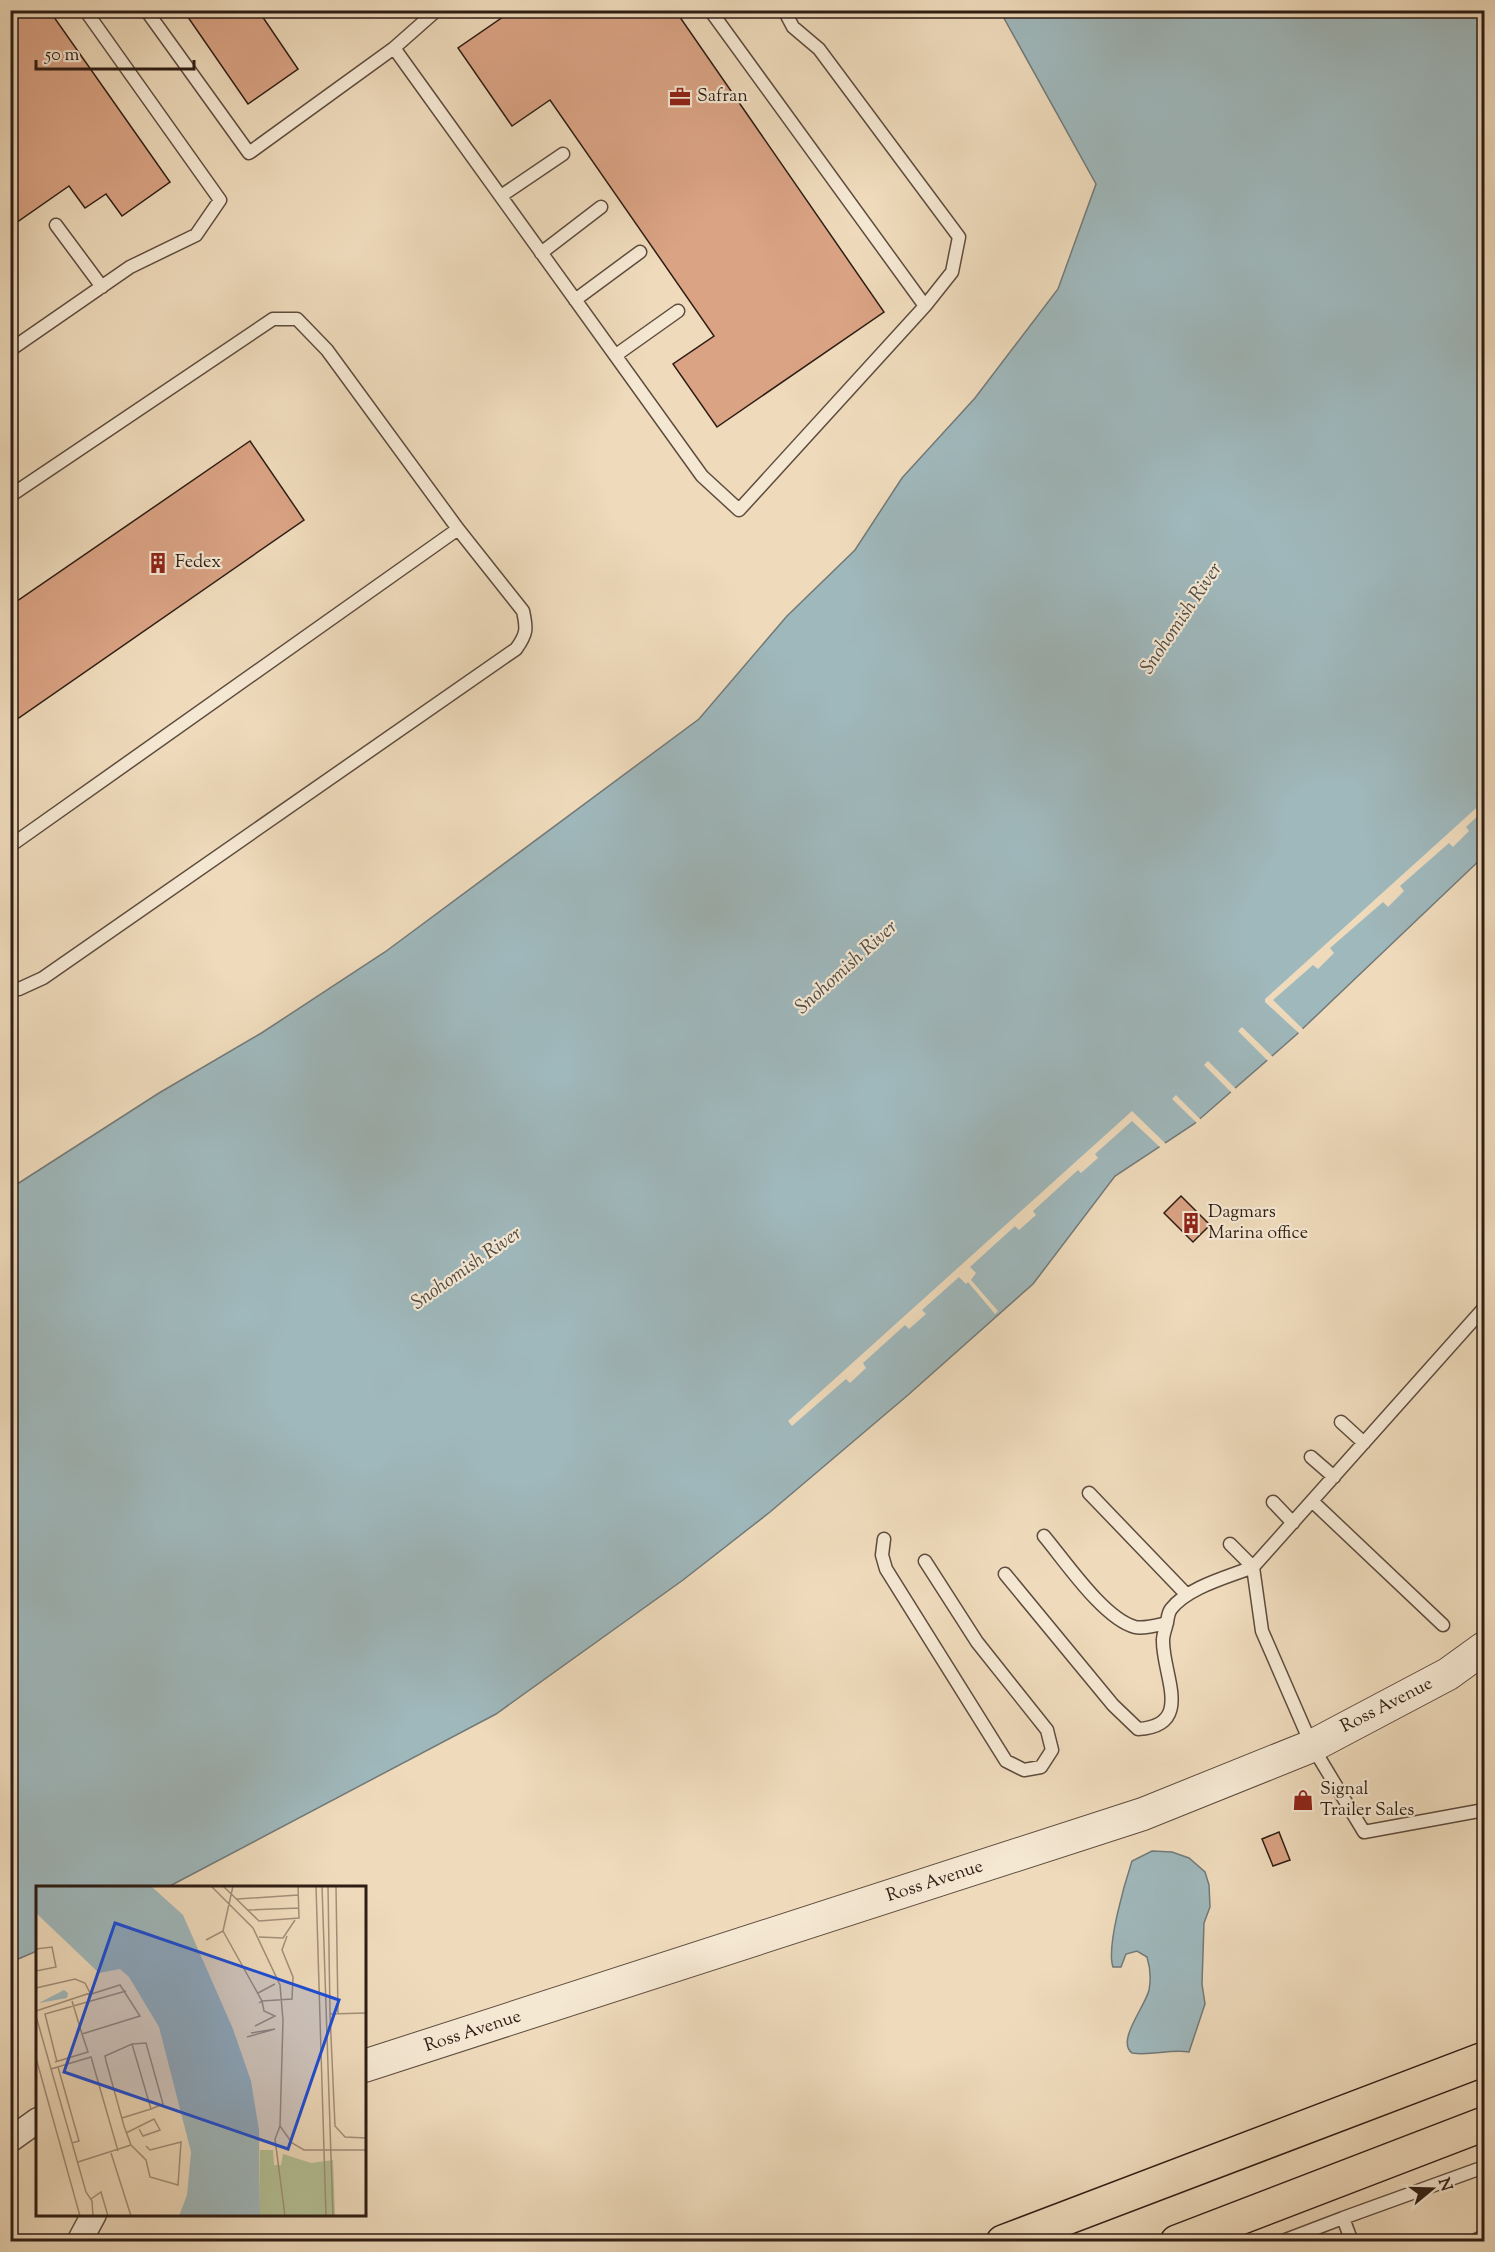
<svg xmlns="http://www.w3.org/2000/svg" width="1495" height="2252" viewBox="0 0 1495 2252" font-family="'Sorts Mill Goudy',serif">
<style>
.water{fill:#9fb8bc;stroke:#727a79;stroke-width:1.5}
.pier{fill:#efdbbc}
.building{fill:#daa384;stroke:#2e1d14;stroke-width:1.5}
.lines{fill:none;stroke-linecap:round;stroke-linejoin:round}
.service-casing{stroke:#5e4c3e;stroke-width:15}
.minor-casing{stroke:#5e4c3e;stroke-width:27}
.tertiary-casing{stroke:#5e4c3e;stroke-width:34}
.motorway-casing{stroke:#2e1d14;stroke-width:36}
.service{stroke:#f5e8d3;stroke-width:12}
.minor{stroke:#f5e8d3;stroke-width:24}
.tertiary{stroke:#f5e8d3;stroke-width:32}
.motorway{stroke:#efdbbc;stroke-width:33}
.labels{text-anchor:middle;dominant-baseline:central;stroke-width:4.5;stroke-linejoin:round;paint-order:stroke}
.poi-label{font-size:18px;fill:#2e1d14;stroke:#f5e8d3;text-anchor:start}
.street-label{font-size:18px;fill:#2e1d14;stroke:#f5e8d3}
.water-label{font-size:20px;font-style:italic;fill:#504c46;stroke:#f5e8d3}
.inset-road{fill:none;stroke:#a28f79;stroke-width:1.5}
.view{fill:#1d4ed8;fill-opacity:0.15;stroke:#1d4ed8;stroke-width:3}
.inset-edge{fill:none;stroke:#2e1d14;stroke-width:3}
</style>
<rect width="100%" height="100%" fill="#efdbbc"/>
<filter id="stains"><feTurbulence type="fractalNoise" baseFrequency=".00333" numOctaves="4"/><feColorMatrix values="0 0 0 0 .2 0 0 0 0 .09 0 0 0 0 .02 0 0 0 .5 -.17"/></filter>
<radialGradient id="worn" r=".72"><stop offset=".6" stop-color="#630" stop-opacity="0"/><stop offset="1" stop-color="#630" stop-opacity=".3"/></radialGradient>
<path class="water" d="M 1000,11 L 1484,11 L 1484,856 L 1296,1035 L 1194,1124 L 1115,1176 L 1033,1284 L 908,1395 L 770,1512 L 683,1580 L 496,1714 L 168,1887 L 38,1888 L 37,1951 L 11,1962 L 11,1188 L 159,1093 L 263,1032 L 385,952 L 699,719 L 787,616 L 855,550 L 902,478 L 975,398 L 1058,289 L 1096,184 Z
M 1152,1851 L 1172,1852 L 1189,1858 L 1205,1872 L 1209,1885 L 1210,1907 L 1204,1923 L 1202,1984 L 1205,2004 L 1189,2052 C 1170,2049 1151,2056 1132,2053 C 1116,2041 1145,2007 1149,1990 C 1151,1980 1150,1967 1147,1957 L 1137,1951 L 1126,1954 L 1121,1967 L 1113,1967 C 1106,1947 1125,1882 1132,1861 Z"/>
<path class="pier" d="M 1484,801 L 1484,810 L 1466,827 L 1469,831 L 1453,847 L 1449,843 L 1400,886 L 1404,891 L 1388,907 L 1383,902 L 1330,948 L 1334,953 L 1318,969 L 1313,965 L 1273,1000 L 1305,1031 L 1301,1035 L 1265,1002 L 1265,999 Z
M 1242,1027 L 1274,1058 L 1269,1062 L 1238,1031 Z
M 1208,1061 L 1237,1090 L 1233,1094 L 1204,1065 Z
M 1176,1095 L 1202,1121 L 1198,1124 L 1172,1099 Z
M 1132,1111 L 1167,1145 L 1162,1149 L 1132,1121 L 1095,1154 L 1098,1158 L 1081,1173 L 1078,1170 L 1033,1211 L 1036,1215 L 1019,1230 L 1015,1226 L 970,1267 L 976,1273 L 971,1280 L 998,1311 L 995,1314 L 968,1282 L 966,1284 L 959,1277 L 922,1310 L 926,1314 L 909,1329 L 905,1325 L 863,1363 L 866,1368 L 850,1383 L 846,1379 L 792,1426 L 788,1421 Z"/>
<path class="building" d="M 10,10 L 49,10 L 170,182 L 122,216 L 106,194 L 85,208 L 69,186 L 10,227 Z
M 183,10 L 258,10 L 298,69 L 248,104 Z
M 513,10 L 675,10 L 884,312 L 717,427 L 673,364 L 714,336 L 550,100 L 512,126 L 458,48 Z
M 250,441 L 304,520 L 10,724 L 10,606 Z
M 1181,1196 L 1210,1225 L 1193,1242 L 1164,1213 Z
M 1279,1832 L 1290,1860 L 1273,1866 L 1262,1839 Z"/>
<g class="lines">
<defs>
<path id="service" d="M 146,10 L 249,153 L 394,48
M 437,10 L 394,48 L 702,476 L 739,510 L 925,306 L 952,272 L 959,237 L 819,49 L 793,27 L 784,10
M 710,10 L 925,306
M 501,196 L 563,154
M 56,225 L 102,287
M 541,253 L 601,207
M 575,300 L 640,252
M 10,350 L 130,267 L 196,235 L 220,200 L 85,10
M 616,355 L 678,311
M 10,496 L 273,319 L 297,319 L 327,350 L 458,529 L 10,846
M 10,988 L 19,989 L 43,978 L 516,649 C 527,634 527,629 523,611 L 458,529
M 1484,1308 L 1253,1567 L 1262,1631 L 1312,1746 L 1364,1832 L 1484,1810
M 1341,1422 L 1364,1443
M 1311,1457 L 1334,1477
M 1089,1493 L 1186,1594
M 1312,1501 L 1443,1625
M 1273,1502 L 1293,1523
M 1044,1536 C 1065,1561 1104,1619 1135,1627 C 1144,1629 1158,1625 1167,1623
M 884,1539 L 882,1555 L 886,1569 L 1006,1761 L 1024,1770 L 1041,1767 L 1052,1750 L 1047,1730 L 977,1642 L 925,1561
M 1005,1574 L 1113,1705 L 1138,1729 C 1195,1726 1162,1674 1163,1640 C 1163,1634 1166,1628 1167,1622 C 1168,1617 1168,1613 1171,1609 C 1188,1587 1228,1577 1253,1567 L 1230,1544
M 1343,2218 L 1484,2167
M 1280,2242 L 1343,2218 L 1352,2242
M 1472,2242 L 1484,2236"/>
<path id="minor" d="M 10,2140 L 38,2120
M 79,2242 L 94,2214"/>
<path id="tertiary" d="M 364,2066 L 1143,1814 L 1312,1746 L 1448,1674 L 1484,1648"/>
<path id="motorway" d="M 1003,2242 L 1484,2059
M 1177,2242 L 1484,2124"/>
</defs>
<use href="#service" class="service-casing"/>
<use href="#minor" class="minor-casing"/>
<use href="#tertiary" class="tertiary-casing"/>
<use href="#motorway" class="motorway-casing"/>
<use href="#service" class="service"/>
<use href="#minor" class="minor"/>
<use href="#tertiary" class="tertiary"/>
<use href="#motorway" class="motorway"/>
</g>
<defs>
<symbol id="office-bare" viewBox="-9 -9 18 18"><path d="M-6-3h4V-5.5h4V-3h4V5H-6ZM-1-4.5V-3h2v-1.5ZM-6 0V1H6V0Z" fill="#8f2418" stroke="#f5e8d3" stroke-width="2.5" paint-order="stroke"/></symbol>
<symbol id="building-bare" viewBox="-9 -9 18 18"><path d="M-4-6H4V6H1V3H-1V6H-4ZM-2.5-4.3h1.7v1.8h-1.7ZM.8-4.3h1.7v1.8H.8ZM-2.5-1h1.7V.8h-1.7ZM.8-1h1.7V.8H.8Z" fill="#8f2418" stroke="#f5e8d3" stroke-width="2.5" paint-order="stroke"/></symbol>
<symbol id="shop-bare" viewBox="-9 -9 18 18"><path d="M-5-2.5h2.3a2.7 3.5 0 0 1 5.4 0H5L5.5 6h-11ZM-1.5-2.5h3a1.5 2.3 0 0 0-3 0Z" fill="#8f2418" stroke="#f5e8d3" stroke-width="2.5" paint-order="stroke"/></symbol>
</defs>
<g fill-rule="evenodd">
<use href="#office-bare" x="665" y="82" width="30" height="30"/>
<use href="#building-bare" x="143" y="548" width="30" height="30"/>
<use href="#building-bare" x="1176" y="1208" width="30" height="30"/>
<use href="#shop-bare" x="1288" y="1785" width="30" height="30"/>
</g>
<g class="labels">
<g class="poi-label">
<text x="697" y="97">Safran</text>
<text x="175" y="563">Fedex</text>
<text x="1208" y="1213">Dagmars<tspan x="1208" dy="21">Marina office</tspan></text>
<text x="1320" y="1790">Signal<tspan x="1320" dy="21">Trailer Sales</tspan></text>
</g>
<g class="street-label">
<text transform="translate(1387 1706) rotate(-27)">Ross Avenue</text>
<text transform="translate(935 1882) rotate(-18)">Ross Avenue</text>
<text transform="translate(473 2032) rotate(-18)">Ross Avenue</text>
</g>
<g class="water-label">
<text transform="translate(1182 619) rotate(-56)">Snohomish River</text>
<text transform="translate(847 968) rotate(-42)">Snohomish River</text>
<text transform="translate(467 1269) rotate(-35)">Snohomish River</text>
</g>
</g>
<g transform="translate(36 1886)">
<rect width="330" height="330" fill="#efdbbc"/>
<path d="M 224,264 L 237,264 L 238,279 L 245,279 L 247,268 L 275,277 L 297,274 L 299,330 L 224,330 Z" fill="#b3c196"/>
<path d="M 0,0 L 115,0 L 147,29 L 197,143 L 215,195 L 223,244 L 224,330 L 143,330 L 151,309 L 155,266 L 123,141 L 93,91 L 84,83 L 63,87 L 0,27 ZM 28,104 L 32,107 L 31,112 L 3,117 Z" fill="#9fb8bc"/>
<path class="inset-road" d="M 175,0 L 217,42 L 244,99 L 247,134 L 244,240M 187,0 L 223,35 L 263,32 L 262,0M 197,0 L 187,45 L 226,115 L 256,113 L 257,91 L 246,64 L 251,50M 280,0 L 290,330M 286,0 L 297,330M 292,0 L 294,128M 300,0 L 302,128M 201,13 L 262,9M 211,24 L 263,22M 223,51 L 247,52 L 259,34M 170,54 L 187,45M 0,63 L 16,61 L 20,81 L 0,85M 0,102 L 39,93 L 49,97 L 54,107 L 0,125M 222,107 L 239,98M 36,115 L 46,148 L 104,130 L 84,99 L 52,109M 330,127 L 294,128 L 299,240 L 309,251 L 330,252M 0,130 L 50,306 L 56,315 L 57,330M 219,140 L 239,130 L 228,125 L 226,115 L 223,117M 211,151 L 239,143 L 215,147M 96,158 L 110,157 L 127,218 L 115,223M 0,172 L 44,330M 19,176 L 52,166 L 46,148M 21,176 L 9,128 L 90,105M 22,181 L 43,255 L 36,257M 15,183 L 55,171 L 82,265M 86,232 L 115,223 L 96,158 L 69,170 L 70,175 L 88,240 L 95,259M 244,240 L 256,257 L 268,264 L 330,264M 244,240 L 239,253 L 249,330M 90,247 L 118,233 L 124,244 L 107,250 L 103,243M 95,259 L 110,274 L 114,291 L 142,299 L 145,256 L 114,264 L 110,260M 75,267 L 95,330M 42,276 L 95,259M 55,313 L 65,306 L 72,330"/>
<path class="view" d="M 79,37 L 303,114 L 252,263 L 28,186 Z"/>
<rect width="330" height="330" class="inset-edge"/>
</g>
<rect width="1495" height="2252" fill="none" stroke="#efdbbc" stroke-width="36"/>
<rect x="12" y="12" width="1471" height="2228" fill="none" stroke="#2e1d14" stroke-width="3"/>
<rect x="18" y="18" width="1459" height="2216" fill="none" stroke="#2e1d14" stroke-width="1.5"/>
<g transform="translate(1432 2189) rotate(71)" stroke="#f5e8d3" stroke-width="4.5" paint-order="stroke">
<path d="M0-4.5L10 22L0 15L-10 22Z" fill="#2e1d14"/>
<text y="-9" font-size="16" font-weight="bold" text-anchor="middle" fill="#2e1d14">N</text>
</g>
<path d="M36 60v9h158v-9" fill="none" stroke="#2e1d14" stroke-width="3"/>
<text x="45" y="60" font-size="18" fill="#2e1d14" stroke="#f5e8d3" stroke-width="4.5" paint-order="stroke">50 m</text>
<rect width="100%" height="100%" filter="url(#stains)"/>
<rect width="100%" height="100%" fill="url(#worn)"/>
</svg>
